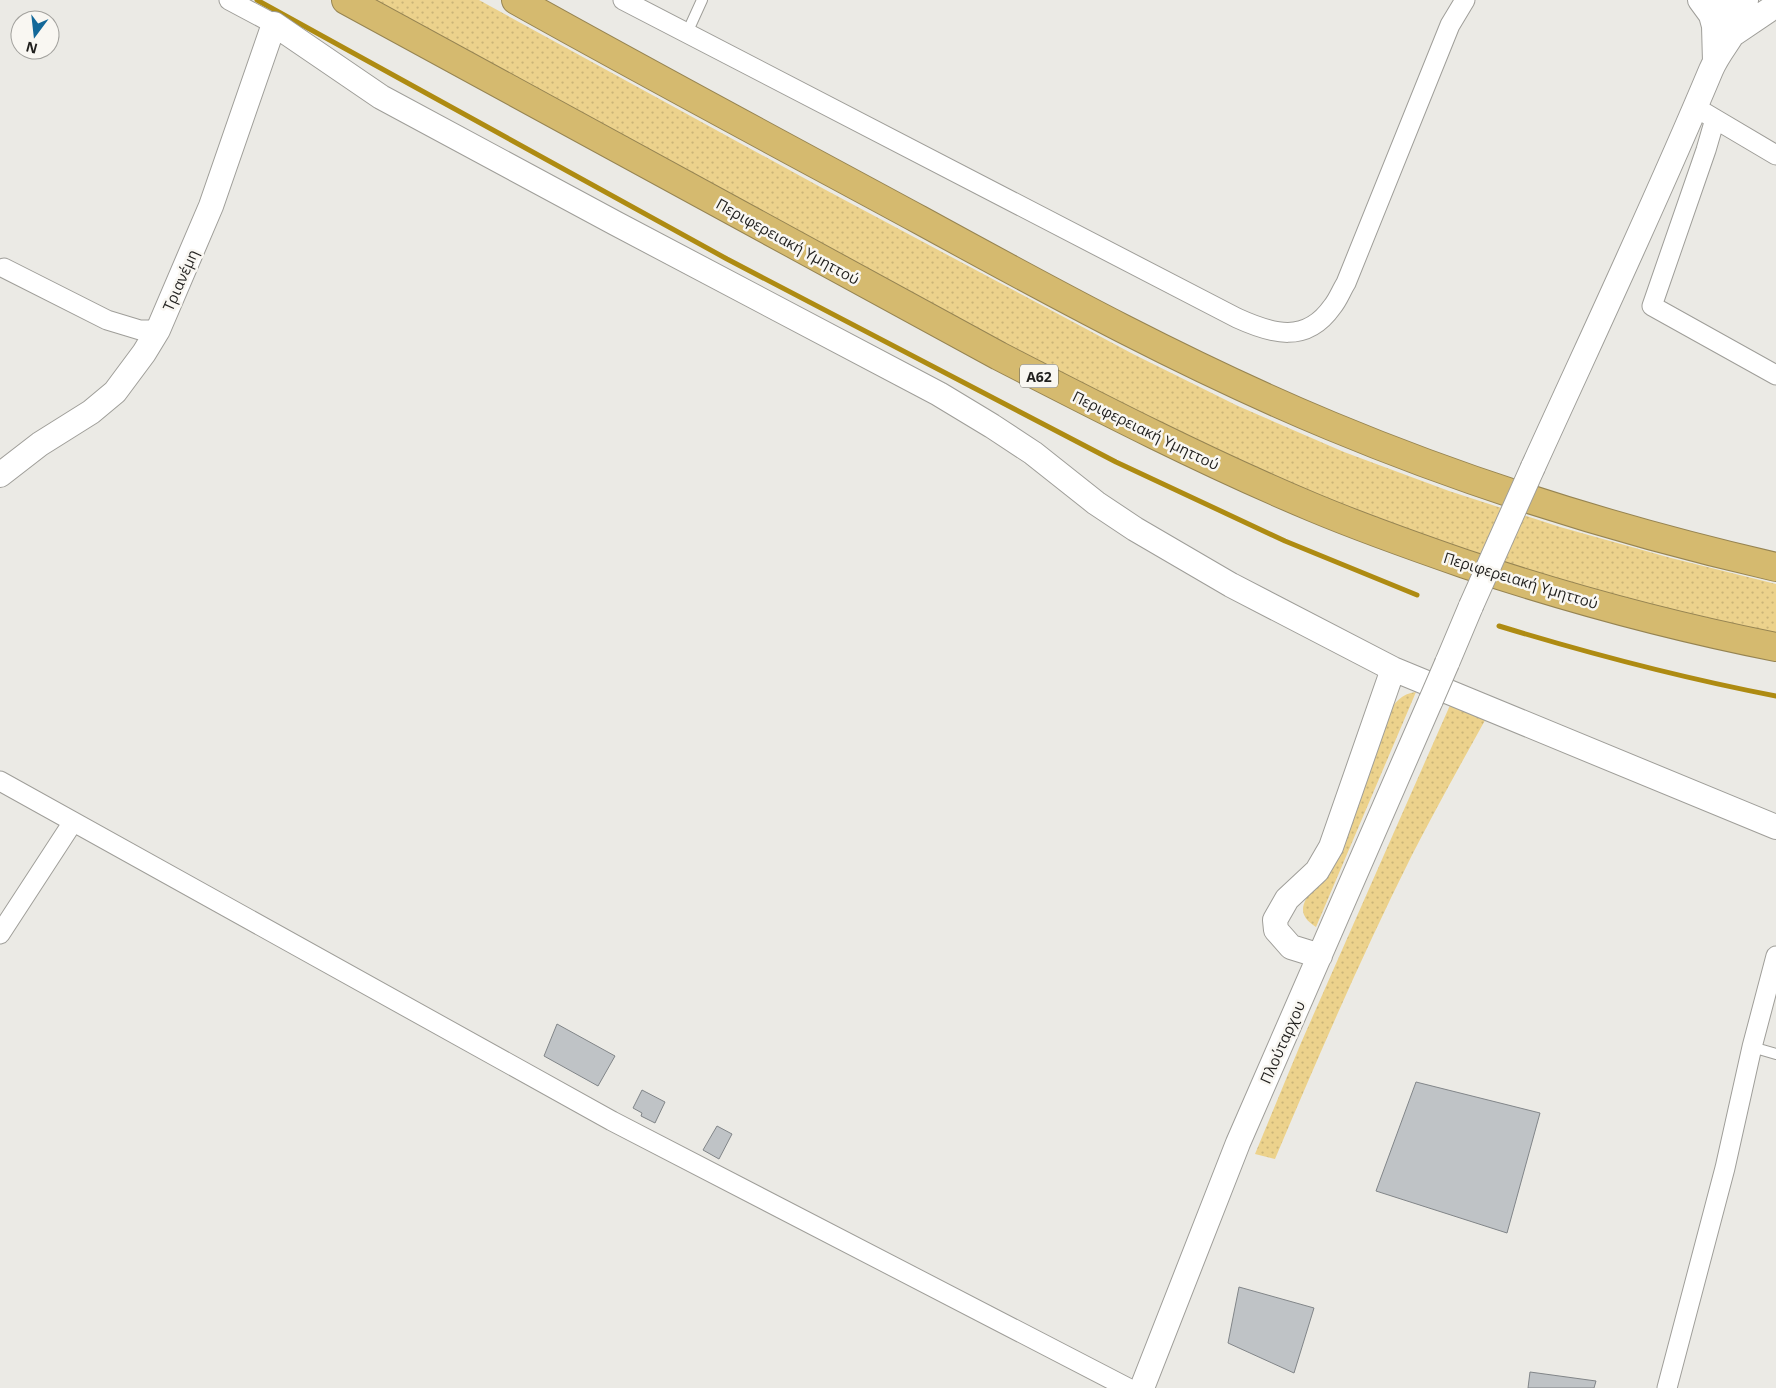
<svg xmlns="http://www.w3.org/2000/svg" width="1776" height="1388" viewBox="0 0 1776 1388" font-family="'Open Sans',sans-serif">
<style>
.grass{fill:url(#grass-dots)}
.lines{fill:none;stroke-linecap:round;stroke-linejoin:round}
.stream{stroke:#ae8b12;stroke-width:5}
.building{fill:#bfc3c6;stroke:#818588}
.service-casing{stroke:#9f9e99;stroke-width:12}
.minor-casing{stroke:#9f9e99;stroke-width:21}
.tertiary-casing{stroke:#9f9e99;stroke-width:26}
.motorway-casing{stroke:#968452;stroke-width:30}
.service{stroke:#fff;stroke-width:10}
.minor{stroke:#fff;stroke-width:19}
.tertiary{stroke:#fff;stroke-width:24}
.motorway{stroke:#d5ba6f;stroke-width:28}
.tertiary-bridge-casing{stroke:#9f9e99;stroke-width:26;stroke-linecap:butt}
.tertiary-bridge{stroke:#fff;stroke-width:24}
.labels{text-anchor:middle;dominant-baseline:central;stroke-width:5;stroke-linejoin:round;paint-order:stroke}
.shield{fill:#f9f7f2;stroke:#61605d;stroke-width:1}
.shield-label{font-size:14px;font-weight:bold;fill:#201f1d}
.street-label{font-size:15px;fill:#201f1d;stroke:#f9f7f2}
</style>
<defs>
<pattern id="grass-dots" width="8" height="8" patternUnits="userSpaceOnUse" patternTransform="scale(1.25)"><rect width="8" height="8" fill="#ecd28c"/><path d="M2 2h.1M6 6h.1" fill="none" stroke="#cab478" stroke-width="1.8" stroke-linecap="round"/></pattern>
</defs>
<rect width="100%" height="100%" fill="#ebeae5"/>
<path class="grass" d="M 374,0 L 479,0 L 824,189 L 1133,354 L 1238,406 L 1344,452 L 1449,491 L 1560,527 L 1671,558 L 1776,584 L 1776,637 L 1661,609 L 1548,577 L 1433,538 L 1326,498 L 1217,451 L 1007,346 Z
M 1416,692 L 1316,927 C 1295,914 1303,902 1315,885 L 1387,715 C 1395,702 1401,694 1416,692 Z
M 1451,703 L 1488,715 C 1462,762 1436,808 1412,855 C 1362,955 1318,1057 1275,1159 L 1255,1154 L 1301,1043 Z"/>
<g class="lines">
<path class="stream" d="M 257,0 L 727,259 L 1116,462 L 1285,541 L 1417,595
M 1499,626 C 1591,654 1682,678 1776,696"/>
</g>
<path class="building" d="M 557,1024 L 615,1056 L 598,1086 L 544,1056 Z
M 1416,1082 L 1540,1113 L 1507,1233 L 1376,1191 Z
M 642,1090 L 665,1102 L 655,1123 L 641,1116 L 642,1113 L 633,1108 Z
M 717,1126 L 732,1134 L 719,1159 L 703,1150 Z
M 1239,1287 L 1314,1308 L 1294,1373 L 1228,1343 Z
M 1530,1372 L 1596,1381 L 1594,1388 L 1528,1388 Z"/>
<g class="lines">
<defs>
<path id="service" d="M 687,33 L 702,0
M 1752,1047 L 1776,1054"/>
<path id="minor" d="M 229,0 L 274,24
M 623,0 L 1237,318 C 1272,334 1306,344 1332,307 C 1338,300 1341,291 1346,283 L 1450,25 L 1465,0
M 1705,113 L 1776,155
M 1715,119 L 1706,150 L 1652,306 L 1776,375
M 4,268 L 107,320 L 140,330 L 158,330
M 0,781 L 612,1121 L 1128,1388
M 0,934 L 73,822
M 1667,1388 L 1725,1168 L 1752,1047 L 1776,956"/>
<path id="tertiary" d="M 1700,0 L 1711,15 L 1714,26 L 1715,62
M 1714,26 L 1717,15 L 1728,0
M 1735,33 L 1772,8 L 1776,7
M 1533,467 C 1593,335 1655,204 1711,70 C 1721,46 1744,27 1746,0
M 0,475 L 40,444 L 91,412 L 115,392 L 144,353 L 158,330 L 211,206 L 274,24 L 381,97 L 615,223 L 939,394 L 992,426 L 1033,453 L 1096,503 L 1135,529 L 1231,585 L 1393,669 L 1776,827
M 1447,663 L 1471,606
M 1320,956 L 1291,947 L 1276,930 L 1275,920 L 1287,899 L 1317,871 L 1331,847 L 1393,669
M 1142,1388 L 1238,1143 L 1431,700"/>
<path id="motorway" d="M 346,0 L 999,356 C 1102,409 1205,462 1312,507 C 1362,528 1413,546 1465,564 C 1567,598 1670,626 1776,647
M 516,0 C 650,75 785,147 920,220 C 1055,294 1189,367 1331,426 C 1475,486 1624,532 1776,567"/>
</defs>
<use href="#service" class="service-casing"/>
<use href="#minor" class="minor-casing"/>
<use href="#tertiary" class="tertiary-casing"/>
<use href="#motorway" class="motorway-casing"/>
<use href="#service" class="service"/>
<use href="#minor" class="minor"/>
<use href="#tertiary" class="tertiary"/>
<use href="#motorway" class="motorway"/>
<defs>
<path id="tertiary-bridge" d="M 1471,606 L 1533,467
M 1431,700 L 1447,663"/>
</defs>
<use href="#tertiary-bridge" class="tertiary-bridge-casing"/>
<use href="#tertiary-bridge" class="tertiary-bridge"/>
</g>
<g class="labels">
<rect class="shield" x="1020" y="364.5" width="38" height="23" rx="4"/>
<g class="shield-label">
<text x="1039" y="376">Α62</text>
</g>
<g class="street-label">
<text transform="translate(788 241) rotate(29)">Περιφερειακή Υμηττού</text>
<text transform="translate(180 280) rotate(-66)">Τριανέμη</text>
<text transform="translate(1146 430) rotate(26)">Περιφερειακή Υμηττού</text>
<text transform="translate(1521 580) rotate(17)">Περιφερειακή Υμηττού</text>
<text transform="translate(1282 1042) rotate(-66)">Πλούταρχου</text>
</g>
</g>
<g transform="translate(35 35) rotate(195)"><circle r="24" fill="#f9f7f2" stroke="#a2a19d"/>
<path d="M0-4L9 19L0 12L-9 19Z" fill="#136899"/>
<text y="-8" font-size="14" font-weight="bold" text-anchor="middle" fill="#201f1d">N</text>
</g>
</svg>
